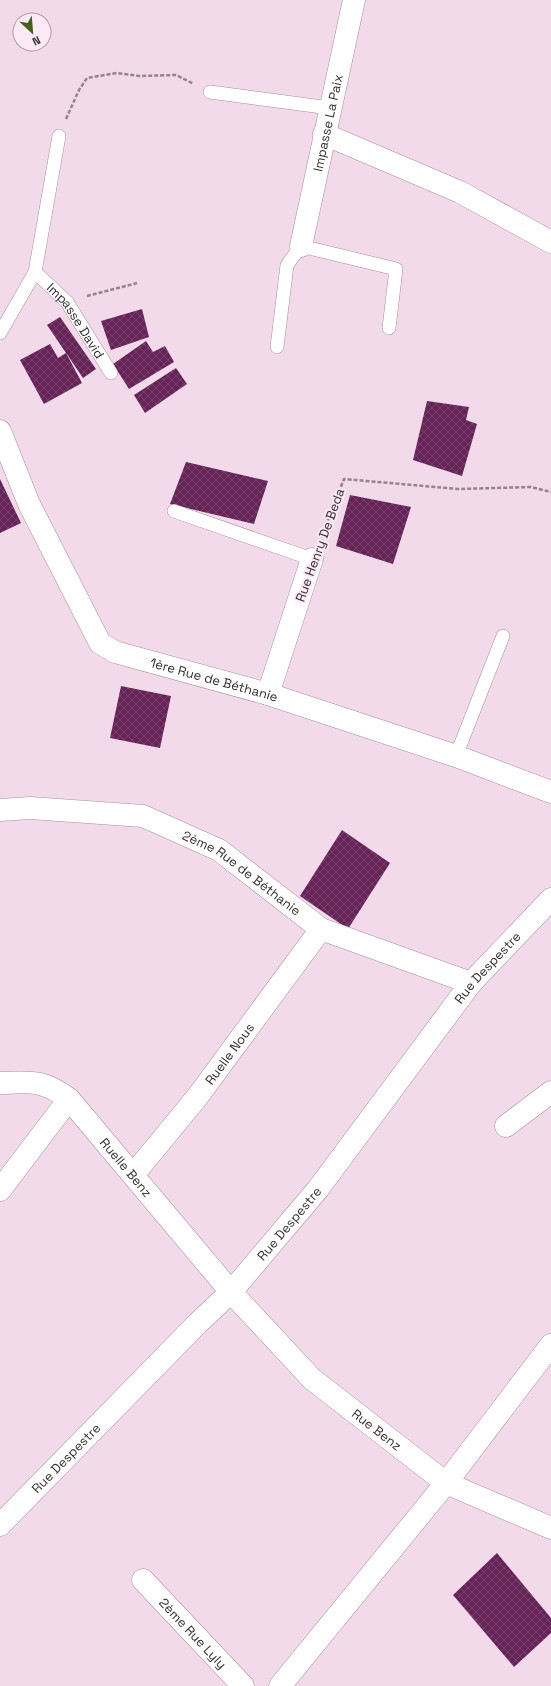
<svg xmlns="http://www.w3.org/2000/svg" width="551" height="1686" viewBox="0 0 551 1686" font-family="'Space Grotesk',sans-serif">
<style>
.building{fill:url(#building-cross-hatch)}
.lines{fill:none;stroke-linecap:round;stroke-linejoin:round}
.service-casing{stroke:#a690a0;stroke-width:14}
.minor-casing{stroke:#a690a0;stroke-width:23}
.path{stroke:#94848f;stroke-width:2.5;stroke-dasharray:4 2;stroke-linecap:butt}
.service{stroke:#fff;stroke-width:13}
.minor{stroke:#fff;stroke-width:22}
.labels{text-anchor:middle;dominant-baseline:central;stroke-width:4;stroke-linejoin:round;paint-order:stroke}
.street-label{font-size:13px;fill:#362d33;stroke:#fce9f6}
</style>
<defs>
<pattern id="building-cross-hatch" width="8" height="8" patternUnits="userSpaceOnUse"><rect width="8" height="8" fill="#662357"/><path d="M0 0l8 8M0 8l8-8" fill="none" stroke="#79426c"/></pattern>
</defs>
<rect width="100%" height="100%" fill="#f2daea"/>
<path class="building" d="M 142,309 L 149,337 L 111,350 L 101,321 Z
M 60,317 L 96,369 L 83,378 L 47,325 Z
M 146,341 L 153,352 L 165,346 L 174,362 L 129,389 L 113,364 Z
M 50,344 L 58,358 L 66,353 L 82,383 L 44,404 L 20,360 Z
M 176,368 L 187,384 L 145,413 L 134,395 Z
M 427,401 L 469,407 L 466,420 L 477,424 L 462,476 L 413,460 Z
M 186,462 L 268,481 L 254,524 L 170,504 Z
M 0,479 L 21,523 L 0,533 Z
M 350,495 L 411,507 L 393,564 L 336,546 Z
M 121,686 L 171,696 L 160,748 L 110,738 Z
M 342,830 L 390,863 L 348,929 L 300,896 Z
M 497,1553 L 551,1618 L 551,1633 L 514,1667 L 453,1595 Z"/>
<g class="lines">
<defs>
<g id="service">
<path d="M 210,92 L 330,108"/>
<path id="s1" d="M 35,272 L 67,302 L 111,373"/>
<path d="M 0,333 L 35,272 L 59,136"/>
<path d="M 277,347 L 287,265 L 301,246 L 396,269 L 389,328"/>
<path d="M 174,511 L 312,559"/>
<path d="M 456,756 L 503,636"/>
</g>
<g id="minor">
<path d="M 324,134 L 460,192 L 551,242"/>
<path id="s2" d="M 301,246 L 354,0"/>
<path id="s3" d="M 0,431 L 29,504 L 100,643 L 115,652 L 268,694 L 456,756 L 551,792"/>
<path d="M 268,694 L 312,559"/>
<path id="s4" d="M 0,810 L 30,808 L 143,816 L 219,850 L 321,929 L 471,983"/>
<path id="s5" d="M 0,1083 C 31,1082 42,1079 69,1099 L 231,1292 L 312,1379 L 446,1483 L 551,1528"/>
<path d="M 506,1126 L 551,1092"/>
<path id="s6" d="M 133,1175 L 198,1096 L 321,929"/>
<path d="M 0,1190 L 69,1099"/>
<path id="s7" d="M 0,1525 L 198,1323 L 231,1292 L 318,1189 L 471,983 L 551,899"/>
<path id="s8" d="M 143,1580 L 243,1686"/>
<path d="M 280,1686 L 446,1483 L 551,1345"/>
</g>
</defs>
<use href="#service" class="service-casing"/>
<use href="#minor" class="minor-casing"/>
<path class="path" d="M 66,119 L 79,90 L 87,78 L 117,73 L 139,76 L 176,75 L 194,84
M 87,296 L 137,283
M 321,537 L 344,479 L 458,489 L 531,487 L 551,492"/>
<use href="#service" class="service"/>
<use href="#minor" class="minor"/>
</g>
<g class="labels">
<g class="street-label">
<text stroke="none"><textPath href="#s2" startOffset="126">Impasse La Paix</textPath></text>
<text stroke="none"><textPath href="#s1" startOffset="64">Impasse David</textPath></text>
<text transform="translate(320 545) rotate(-70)">Rue Henry De Beda</text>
<text stroke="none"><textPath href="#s3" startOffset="355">1ère Rue de Béthanie</textPath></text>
<text stroke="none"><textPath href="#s4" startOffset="258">2ème Rue de Béthanie</textPath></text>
<text stroke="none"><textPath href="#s7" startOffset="742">Rue Despestre</textPath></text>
<text stroke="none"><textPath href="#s6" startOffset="155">Ruelle Nous</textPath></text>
<text stroke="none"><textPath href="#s5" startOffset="162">Ruelle Benz</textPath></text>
<text stroke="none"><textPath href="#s7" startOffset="418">Rue Despestre</textPath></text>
<text stroke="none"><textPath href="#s5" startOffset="526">Rue Benz</textPath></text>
<text stroke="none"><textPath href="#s7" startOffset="94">Rue Despestre</textPath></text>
<text stroke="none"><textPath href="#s8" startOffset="73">2ème Rue Lyly</textPath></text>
</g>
</g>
<g transform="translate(32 32) rotate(154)"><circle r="19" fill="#fce9f6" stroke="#ad9ea8"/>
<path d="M0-3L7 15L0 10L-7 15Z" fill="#426216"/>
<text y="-6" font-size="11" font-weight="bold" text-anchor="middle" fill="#362d33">N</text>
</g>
</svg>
